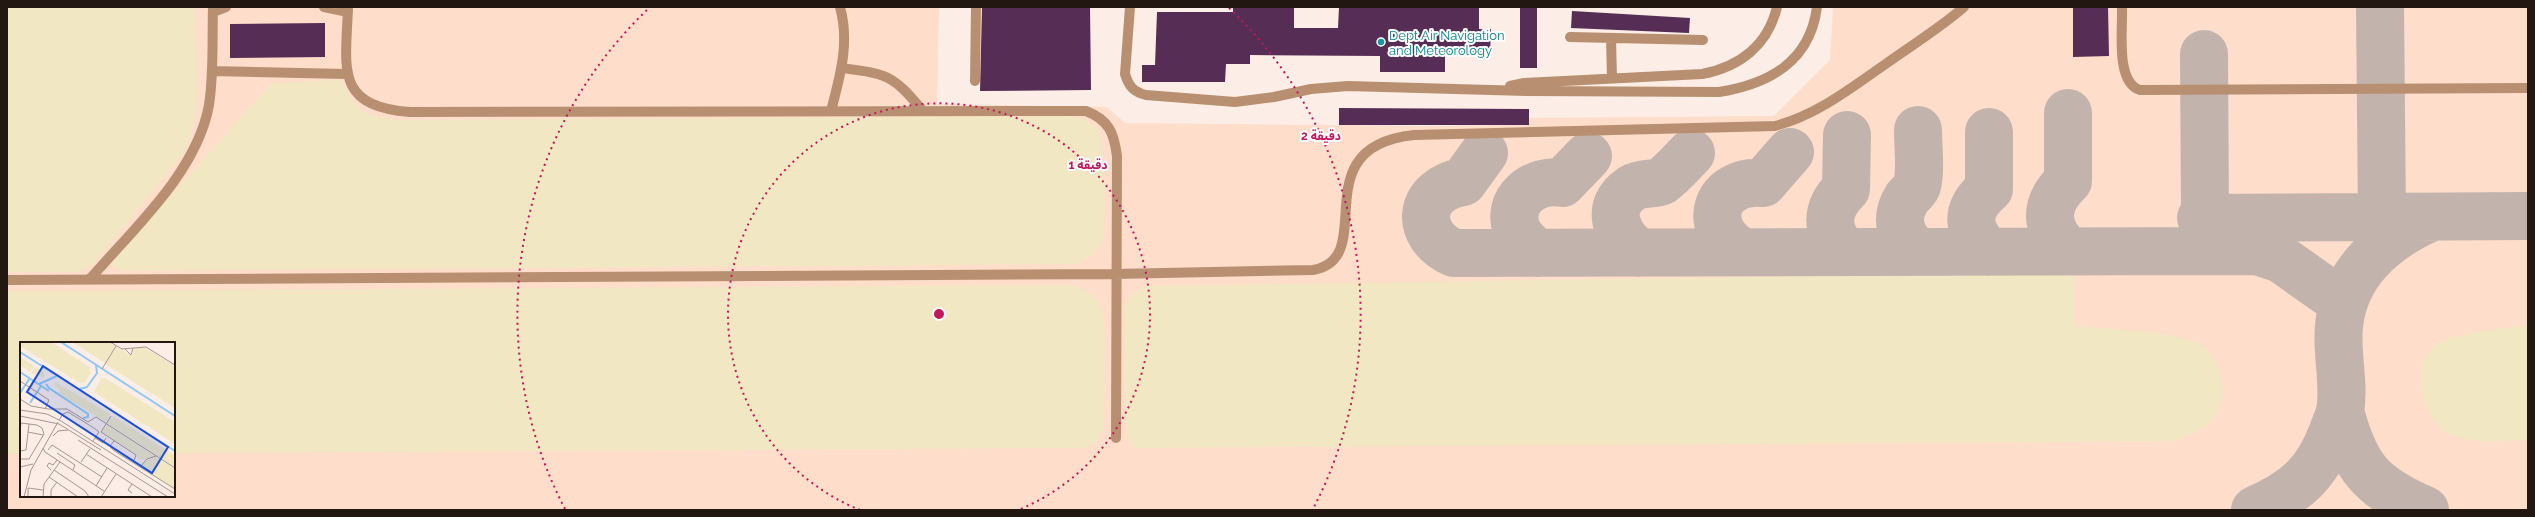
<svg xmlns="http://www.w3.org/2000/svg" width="2535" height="517" viewBox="0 0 2535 517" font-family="Raleway,'Noto Sans Arabic',sans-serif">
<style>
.built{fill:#feddcb;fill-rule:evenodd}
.sand{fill:#f1e7c2}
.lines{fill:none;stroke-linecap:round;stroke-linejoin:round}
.taxiway{stroke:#c2b4ac;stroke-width:48}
.building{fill:#562d55}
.service{stroke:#b89071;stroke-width:10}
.ring{fill:none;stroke:#c2185b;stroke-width:2;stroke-dasharray:2 4}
.culture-dot{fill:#0f9aa8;stroke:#fefefe;stroke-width:1.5}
.labels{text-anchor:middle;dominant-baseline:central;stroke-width:4;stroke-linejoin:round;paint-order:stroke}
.culture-label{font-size:13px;fill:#0d838f;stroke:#fefefe;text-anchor:start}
.inset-river{fill:none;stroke:#90c8f4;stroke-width:2}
.inset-road{fill:none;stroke:#a59891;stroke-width:1}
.view{fill:#1d4ed8;fill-opacity:0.15;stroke:#1d4ed8;stroke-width:2}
.inset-edge{fill:none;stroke:#231811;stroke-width:2}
.centre{fill:#c2185b;stroke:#fefefe;stroke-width:2}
.ring-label{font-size:12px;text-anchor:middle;font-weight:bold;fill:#c2185b;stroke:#fefefe;stroke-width:4;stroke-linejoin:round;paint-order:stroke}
</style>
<rect width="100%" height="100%" fill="#fcede6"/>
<path class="built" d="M 7,7 L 939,7 L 937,104 L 1107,107 L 1125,123 L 1423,126 L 1528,125 L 1529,118 L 1774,116 L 1830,60 L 1833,7 L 2528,7 L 2528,510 L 7,510 ZM 21,343 L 174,343 L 174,496 L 21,496 Z"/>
<path class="sand" d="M 7,7 L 195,7 C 196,54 204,109 184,152 L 95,262 L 79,272 L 7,272 Z
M 341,80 C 357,112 362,116 398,120 L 1069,116 C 1080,118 1093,121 1099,131 C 1104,141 1107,228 1103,239 C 1098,251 1088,259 1077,264 L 122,271 L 114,267 L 112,263 L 115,257 L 272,83 Z
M 2074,272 L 2075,326 C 2110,330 2168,329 2199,344 C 2217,353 2224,379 2222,397 C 2219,424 2196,433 2173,441 L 1138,448 L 1133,446 L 1126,436 L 1125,309 L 1131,296 L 1146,286 Z
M 1070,285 C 1082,288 1094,294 1100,305 C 1109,321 1104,403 1104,426 L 1098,441 L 1084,448 L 174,453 L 174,343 L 21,343 L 21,454 L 7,454 L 7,291 Z
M 2528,325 L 2528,440 C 2503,440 2476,445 2453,435 C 2422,424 2407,361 2439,343 C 2459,332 2504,329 2528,325 Z"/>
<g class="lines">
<path class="taxiway" d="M 2380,7 L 2382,217
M 2204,54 L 2205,218
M 2068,113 L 2068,181 C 2043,205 2045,228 2068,251
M 1484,153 L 1463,182 C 1418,189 1413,235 1454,253 L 2257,251 L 2281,259 L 2329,293
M 2201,218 L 2528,216
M 1743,252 C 1700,229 1714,179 1763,183 L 1790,152
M 1846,252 C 1825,233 1825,209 1846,189 L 1847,135
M 1917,252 C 1900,236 1894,219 1907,198 C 1910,194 1916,190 1917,186 C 1921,171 1918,146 1918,130
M 1988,252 C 1967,229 1964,211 1989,189 L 1989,132
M 1537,253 C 1529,246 1521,240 1517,230 C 1505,200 1535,178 1562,183 L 1588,156
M 1640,253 C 1617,237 1603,207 1632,188 C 1642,182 1654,185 1662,181 C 1672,174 1682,162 1691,153
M 2340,411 C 2355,468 2371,487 2425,510
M 2255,510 C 2296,492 2317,474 2333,431 C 2335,425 2339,417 2340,411 C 2345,385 2336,353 2339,326 C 2344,273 2384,238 2430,218"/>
</g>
<path class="building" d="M 982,7 L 1090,7 L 1091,90 L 980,91 Z
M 1233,7 L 1294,7 L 1294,28 L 1338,28 L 1339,7 L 1479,7 L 1479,29 L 1491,29 L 1490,55 L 1445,55 L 1445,72 L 1380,72 L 1380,56 L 1250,55 L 1250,64 L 1226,64 L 1225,82 L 1142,82 L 1142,65 L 1155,65 L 1157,12 L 1233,12 Z
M 1520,7 L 1537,7 L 1537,68 L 1520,68 Z
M 2073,7 L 2108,7 L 2109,56 L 2073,57 Z
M 1572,11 L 1690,18 L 1689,33 L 1571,28 Z
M 325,23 L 325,57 L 230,58 L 230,24 Z
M 1339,108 L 1529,109 L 1529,125 L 1339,125 Z"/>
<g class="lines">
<path class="service" d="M 324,7 L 348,12
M 348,7 C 346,68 334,106 410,112 L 1086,111 C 1109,120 1114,133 1117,156 L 1116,438
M 1130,7 L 1125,74 C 1129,87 1134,92 1146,95 L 1235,102 L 1274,97 L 1311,89 L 1348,86 L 1527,91 L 1719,92 C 1769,84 1810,62 1817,7
M 2122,7 C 2123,29 2115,82 2140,90 L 2528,88
M 213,12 L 226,7
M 1570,37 L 1703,40
M 1611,38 L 1612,78
M 842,68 C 887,74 892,74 922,110
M 212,71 L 346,74
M 975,81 L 976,7
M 1510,86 L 1524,83 L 1702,74 C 1740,67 1768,45 1777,7
M 831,111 C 840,76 850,43 840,7
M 90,279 C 134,228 197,172 209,105 C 214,73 212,39 213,7
M 7,280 L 1115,274 L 1313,270 C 1381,258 1300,147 1414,135 L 1775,126 C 1817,115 1851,88 1887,63 C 1912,45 1940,28 1964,7"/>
</g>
<g class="ring">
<path d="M860 510A211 211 0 1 1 1018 510"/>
<path d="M565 509A422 422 0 0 1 649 8M1229 8A422 422 0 0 1 1313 509"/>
</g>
<circle class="culture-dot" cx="1381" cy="42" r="4"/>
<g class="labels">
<g class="culture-label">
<text x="1389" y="35">Dept Air Navigation<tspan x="1389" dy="15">and Meteorology</tspan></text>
</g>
</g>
<g transform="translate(20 342)">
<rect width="155" height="155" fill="#fcede6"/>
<path d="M 0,0 L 31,0 L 69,25 L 71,31 L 65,40 L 60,41 L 0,4 ZM 52,0 L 89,0 L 95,4 L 85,21 ZM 96,5 L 117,16 L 113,13 L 114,6 L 125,6 L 155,24 L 155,66 L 85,22 ZM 0,15 L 14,24 L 10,30 L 0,23 ZM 15,25 L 24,30 L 24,36 L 11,31 ZM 81,36 L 85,36 L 155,80 L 155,102 L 74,50 ZM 35,40 L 90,72 L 86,80 L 38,51 L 40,48 L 34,43 ZM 93,74 L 155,114 L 155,125 L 87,81 ZM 87,83 L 135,114 L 121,118 L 117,116 L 117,113 L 82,90 ZM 135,115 L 155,127 L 155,147 L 121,125 L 126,119 Z" fill="#f1e7c2"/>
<path class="inset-river" d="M 41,0 L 155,74M 0,10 L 155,109M 0,30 L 29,49M 19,42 L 37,34M 26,42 L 29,46 L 68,72 L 68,75 L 63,76M 59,47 L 67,45 L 77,31 L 76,23M 0,51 L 10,36M 10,61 L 21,44"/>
<path class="inset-road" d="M 90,0 L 102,7 L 126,5 L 155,23M 105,7 L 111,13 L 113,6M 82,27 L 96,4M 0,39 L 29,58 L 25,67M 0,57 L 11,64 L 28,67 L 47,67 L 68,80 L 76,75 L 155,126M 0,68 L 27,72 L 41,79 L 155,152M 0,74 L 39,82 L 81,108M 91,74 L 81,90 L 116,113 L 113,121M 39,78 L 43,72 L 48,70 L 74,86 L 79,90 L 73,99M 0,88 L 1,81 L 17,83 L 22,86 L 24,92 L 9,117 L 0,117M 8,90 L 23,93M 33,94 L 38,89 L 48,88M 75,96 L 83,101 L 86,96M 58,98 L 148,155M 94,99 L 90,104 L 93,108 L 155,147M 23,106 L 25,110 L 84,149M 28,108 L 32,103 L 82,135M 0,109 L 6,108 L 9,82M 37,111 L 55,123 L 53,128M 66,112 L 132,155M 61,120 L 70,107M 0,125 L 13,122M 120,125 L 127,117 L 136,114M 31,128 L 27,124 L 29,121 L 33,123 L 37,118M 34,128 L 65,149 L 69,155M 29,135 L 58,155M 76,144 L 87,126M 112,151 L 108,148 L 112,142M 4,155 L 11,128 L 38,80M 8,155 L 8,146 L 23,148M 23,155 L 24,142 L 40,120M 31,155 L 31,148 L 37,140M 81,155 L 96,132"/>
<path class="view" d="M 23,24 L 148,105 L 132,131 L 7,50 Z"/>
<rect width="155" height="155" class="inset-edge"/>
</g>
<circle cx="939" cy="314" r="6" class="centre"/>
<g class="ring-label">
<text x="1321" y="140">2 دقيقة</text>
<text x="1088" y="169">1 دقيقة</text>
</g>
<rect width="2535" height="517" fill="none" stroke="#231811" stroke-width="16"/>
</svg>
